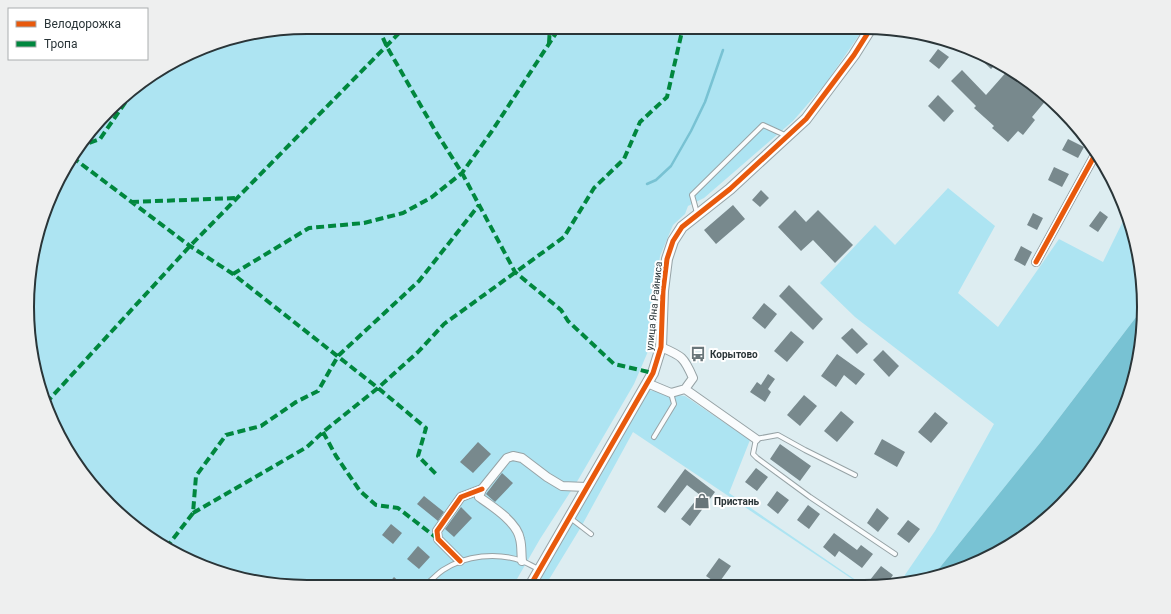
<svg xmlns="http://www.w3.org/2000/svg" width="1171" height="614" viewBox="0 0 1171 614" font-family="Roboto,sans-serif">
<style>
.green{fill:#ade4f2}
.water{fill:#78c2d3}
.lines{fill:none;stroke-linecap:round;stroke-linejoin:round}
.stream{stroke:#78c2d3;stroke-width:2.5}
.building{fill:#78898d}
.service-casing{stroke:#97a3a6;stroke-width:6}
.minor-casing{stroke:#97a3a6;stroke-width:10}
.tertiary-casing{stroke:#97a3a6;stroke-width:12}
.service{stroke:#fafcfd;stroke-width:4}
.minor{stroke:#fafcfd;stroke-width:8}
.tertiary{stroke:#fafcfd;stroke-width:10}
.quiet{stroke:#00873e;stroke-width:4;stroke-dasharray:8 4;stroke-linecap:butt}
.cycleway-casing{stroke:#fff;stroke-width:8}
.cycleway{stroke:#e8590c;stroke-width:5}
.labels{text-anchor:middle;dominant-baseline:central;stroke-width:4;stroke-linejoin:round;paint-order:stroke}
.street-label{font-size:10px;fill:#2a3538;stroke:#fff}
.poi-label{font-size:10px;font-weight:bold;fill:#2a3538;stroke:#fff;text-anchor:start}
.rim{fill:none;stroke:#2a3538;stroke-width:2}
</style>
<rect width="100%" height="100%" fill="#ddedf1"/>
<path class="green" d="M 307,27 L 864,28 L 826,83 L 793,121 L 704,198 L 688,206 L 685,214 L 673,225 L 660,256 L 649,349 L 634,384 L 578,480 L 540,539 L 513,586 L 289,586 L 235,578 L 183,558 L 136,529 L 97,492 L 48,414 L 28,326 L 36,235 L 74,152 L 136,85 L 217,42 Z
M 948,188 L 995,226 L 958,293 L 998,327 L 1059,239 L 1103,262 L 1127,213 L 1142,271 L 1143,308 L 1040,443 L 933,576 L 898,585 L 935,531 L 994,424 L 855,317 L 820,283 L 875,225 L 895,245 Z
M 648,390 L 685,396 L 750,440 L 729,493 L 863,585 L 861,585 L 633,432 L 581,527 L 545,586 L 535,586 L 602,473 Z"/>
<path class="water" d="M 1143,308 L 1143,326 L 1134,380 L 1115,431 L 1075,491 L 1020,540 L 971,566 L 933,576 L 1040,443 Z"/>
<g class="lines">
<path class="stream" d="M 647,184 L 656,180 L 671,166 L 691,131 L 705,102 L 723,50"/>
</g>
<path class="building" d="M 938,49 L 949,57 L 939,69 L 929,61 Z
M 971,50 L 988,56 L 998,62 L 991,69 Z
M 1009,69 L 1035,85 L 1048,98 L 1032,117 L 1035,120 L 1023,135 L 1018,131 L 1008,142 L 992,128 L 994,126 L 974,108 L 976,106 L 951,81 L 962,70 L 986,95 Z
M 938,95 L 954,111 L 944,122 L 928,106 Z
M 1068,139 L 1084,147 L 1078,158 L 1062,150 Z
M 1054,167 L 1069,174 L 1062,187 L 1048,180 Z
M 761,190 L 769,198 L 760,207 L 752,200 Z
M 733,205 L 745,219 L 716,244 L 704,230 Z
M 795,210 L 806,222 L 818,210 L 853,245 L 835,263 L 813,240 L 801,251 L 778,227 Z
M 1100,211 L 1108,217 L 1098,232 L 1089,226 Z
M 1033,213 L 1043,218 L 1037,230 L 1027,225 Z
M 1021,246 L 1032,252 L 1025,266 L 1014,260 Z
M 789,285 L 823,319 L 813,330 L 779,296 Z
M 764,303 L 777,314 L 765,329 L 752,318 Z
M 852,328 L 868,344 L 857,354 L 841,338 Z
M 791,331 L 804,342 L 787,362 L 774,351 Z
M 883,350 L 899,366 L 889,377 L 873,360 Z
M 837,354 L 865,374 L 856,385 L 844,375 L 836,387 L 821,376 Z
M 768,374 L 775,379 L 768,389 L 771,392 L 765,402 L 750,392 L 757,382 L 761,385 Z
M 804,395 L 817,406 L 800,426 L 787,415 Z
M 841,411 L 854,422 L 837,442 L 824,431 Z
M 935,412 L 948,423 L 931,443 L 918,432 Z
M 882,439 L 905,452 L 897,467 L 874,454 Z
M 478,442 L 491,454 L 473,473 L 460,462 Z
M 780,444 L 811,466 L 800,481 L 770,459 Z
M 756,468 L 768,477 L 757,491 L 745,482 Z
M 685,469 L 715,492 L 690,526 L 681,519 L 700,495 L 687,485 L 665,513 L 657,507 Z
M 502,473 L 513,483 L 495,502 L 486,494 Z
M 777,491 L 789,500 L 778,514 L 767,505 Z
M 424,496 L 444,512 L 438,521 L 417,504 Z
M 808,505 L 820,514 L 809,529 L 797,520 Z
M 461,507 L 472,518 L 454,537 L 445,529 Z
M 877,508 L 889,518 L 878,532 L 867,523 Z
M 908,520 L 920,529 L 909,543 L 897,534 Z
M 391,524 L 402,533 L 393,544 L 382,535 Z
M 834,533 L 857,550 L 861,545 L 873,554 L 862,568 L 839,551 L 835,557 L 823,547 Z
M 418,546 L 430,557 L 419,569 L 407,559 Z
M 719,558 L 731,566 L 718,584 L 706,576 Z
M 881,566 L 893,575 L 886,585 L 876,585 L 870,580 Z
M 394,577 L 404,586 L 386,586 Z"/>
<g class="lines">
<defs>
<path id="service" d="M 697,213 L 692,195 L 763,125 L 787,136
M 654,437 L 674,404 L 671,393
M 855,475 L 805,450 L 778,435 L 756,439 L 753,454 L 757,458 L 810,497 L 895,554
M 569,517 L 591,534
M 424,586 C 431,581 437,574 443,570 C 466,555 497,552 522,561 C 528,563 533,567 539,569"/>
<path id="minor" d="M 1036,262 L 1096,153
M 647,383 L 671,393 L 685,389 L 693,378 C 684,357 682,356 661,347
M 685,389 L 756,439
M 460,561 L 438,539 L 437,531 L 461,497 L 482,489
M 522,561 C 521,554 522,546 520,539 C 517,522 492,506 479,497 L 482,489 L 507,458 L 513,456 L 522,458 L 547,477 L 562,486 L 586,487"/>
<path id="tertiary" d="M 530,586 L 653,373 L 661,347 L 663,291 L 667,259 L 673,241 L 682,227 L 730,189 L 806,119 L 854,55 L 871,28"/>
</defs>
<use href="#service" class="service-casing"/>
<use href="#minor" class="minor-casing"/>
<use href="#tertiary" class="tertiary-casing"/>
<use href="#service" class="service"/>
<use href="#minor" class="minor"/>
<use href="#tertiary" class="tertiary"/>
<path class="quiet" d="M 378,27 L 387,47 L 436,132 L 462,173 L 515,272 L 561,310 L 568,321 L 614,364 L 653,373
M 549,43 L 550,27
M 78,147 L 100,139 L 138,84
M 72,157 L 190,246 L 233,274 L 378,388 L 426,428 L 418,456 L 437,475
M 131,202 L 237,198
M 233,274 L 309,228 L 364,223 L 403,213 L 432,197 L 462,173 L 492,131 L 560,27
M 46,403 L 190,246 L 405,27
M 323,432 L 336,456 L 360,491 L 376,505 L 398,508 L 438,539
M 193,513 L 307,447 L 323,432 L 378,388 L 418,352 L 444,324 L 564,237 L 594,188 L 624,159 L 640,122 L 667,97 L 683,27
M 166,548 L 193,513 L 196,476 L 226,435 L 261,426 L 296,402 L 318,391 L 338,356 L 419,281 L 479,205"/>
<defs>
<path id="cycleway" d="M 1036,262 L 1096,153
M 460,561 L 438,539 L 437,531 L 461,497 L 482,489
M 530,586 L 653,373 L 661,347 L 663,291 L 667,259 L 673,241 L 682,227 L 730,189 L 806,119 L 854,55 L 871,28"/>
</defs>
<use href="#cycleway" class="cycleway-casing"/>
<use href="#cycleway" class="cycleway"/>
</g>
<defs>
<symbol id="bus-bare" viewBox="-9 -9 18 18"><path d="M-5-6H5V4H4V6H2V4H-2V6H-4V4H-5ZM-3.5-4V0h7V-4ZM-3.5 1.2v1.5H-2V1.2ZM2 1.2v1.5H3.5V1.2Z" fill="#697579" stroke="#fff" stroke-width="2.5" paint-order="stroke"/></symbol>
<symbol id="shop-bare" viewBox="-9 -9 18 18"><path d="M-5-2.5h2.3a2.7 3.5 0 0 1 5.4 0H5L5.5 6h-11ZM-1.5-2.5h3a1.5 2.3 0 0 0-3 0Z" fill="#697579" stroke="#fff" stroke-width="2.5" paint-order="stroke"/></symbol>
</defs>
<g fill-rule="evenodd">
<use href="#bus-bare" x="687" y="343" width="22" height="22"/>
<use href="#shop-bare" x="691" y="490" width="22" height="22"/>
</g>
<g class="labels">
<g class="street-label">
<text transform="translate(654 306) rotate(-84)">улица Яна Райниса</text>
</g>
<g class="poi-label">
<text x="710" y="354">Корытово</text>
<text x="714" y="501">Пристань</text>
</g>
</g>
<path d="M0 0H1171V614H0ZM307 34H864A273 273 0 0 1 1137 307V307A273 273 0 0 1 864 580H307A273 273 0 0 1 34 307V307A273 273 0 0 1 307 34Z" fill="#eeefef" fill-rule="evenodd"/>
<path class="rim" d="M307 34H864A273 273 0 0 1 1137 307V307A273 273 0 0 1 864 580H307A273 273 0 0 1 34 307V307A273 273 0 0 1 307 34Z"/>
<rect x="8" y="8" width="140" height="52" fill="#ffffff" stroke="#aaaeaf"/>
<rect x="16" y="21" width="20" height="6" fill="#e8590c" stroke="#aaaeaf"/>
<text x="44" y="28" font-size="12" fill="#2a3538">Велодорожка</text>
<rect x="16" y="41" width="20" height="6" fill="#00873e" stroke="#aaaeaf"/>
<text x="44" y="48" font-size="12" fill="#2a3538">Тропа</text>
</svg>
